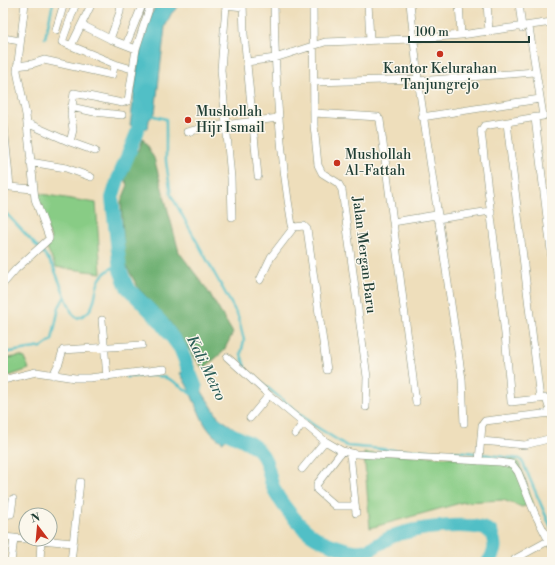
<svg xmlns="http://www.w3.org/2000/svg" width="555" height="565" viewBox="0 0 555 565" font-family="'Libre Bodoni',serif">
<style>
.green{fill:#88cc85;stroke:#54845c}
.forest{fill:#6eb072;stroke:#467653}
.water{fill:#51bfc6;stroke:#387e7d}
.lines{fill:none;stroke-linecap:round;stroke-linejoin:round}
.stream{stroke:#51bfc6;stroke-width:2.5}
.river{stroke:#51bfc6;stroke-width:14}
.street-casing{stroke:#868e78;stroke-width:8}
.street{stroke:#fff;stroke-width:7}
.poi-dot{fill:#c8321e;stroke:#fbf7ec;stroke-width:1.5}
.labels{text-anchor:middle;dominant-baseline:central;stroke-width:3;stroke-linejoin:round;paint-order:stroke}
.poi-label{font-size:14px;fill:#1f3d34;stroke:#fbf7ec;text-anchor:start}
.street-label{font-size:14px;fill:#1f3d34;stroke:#fbf7ec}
.water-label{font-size:15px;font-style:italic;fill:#2c5e58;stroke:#fbf7ec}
</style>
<rect width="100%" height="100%" fill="#fbf7ec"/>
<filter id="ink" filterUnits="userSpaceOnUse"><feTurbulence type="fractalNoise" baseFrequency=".025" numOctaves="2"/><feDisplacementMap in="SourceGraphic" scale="8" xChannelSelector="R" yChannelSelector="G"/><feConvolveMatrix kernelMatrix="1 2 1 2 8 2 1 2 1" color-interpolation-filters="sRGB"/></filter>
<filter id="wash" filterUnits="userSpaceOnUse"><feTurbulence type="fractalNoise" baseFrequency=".012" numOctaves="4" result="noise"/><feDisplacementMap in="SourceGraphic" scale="16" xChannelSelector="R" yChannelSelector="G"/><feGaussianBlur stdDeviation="0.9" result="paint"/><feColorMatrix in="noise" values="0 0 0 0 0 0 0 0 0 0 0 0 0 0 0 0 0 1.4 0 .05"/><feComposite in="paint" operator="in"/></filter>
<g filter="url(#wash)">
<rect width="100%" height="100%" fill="#eedebb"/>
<path class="green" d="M 35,193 L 96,203 L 101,273 L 56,267 L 45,244 L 51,239 Z
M 20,356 L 25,358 L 29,369 L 3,378 L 3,359 Z
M 364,453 L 514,460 L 519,463 L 533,503 L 522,507 L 503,500 L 464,502 L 370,528 Z"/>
<path class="forest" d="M 143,139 L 154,158 L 179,252 L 206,288 L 233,333 L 223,352 L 203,369 L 169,321 L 139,289 L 125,264 L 121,202 L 128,185 L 125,179 L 128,172 L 127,157 L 139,150 Z"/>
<path class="water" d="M 157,3 L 182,3 L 171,14 L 165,27 L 155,113 L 149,120 L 148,129 L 130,125 C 136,84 137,39 157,3 Z
M 192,370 L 199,387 L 219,418 L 234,428 L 223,442 C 204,431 202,417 193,399 C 190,390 185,382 180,373 Z"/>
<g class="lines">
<path class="stream" d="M 45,38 L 53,3
M 150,115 L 166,119 L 166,161 L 171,195 L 238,316 L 244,340 L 241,354 L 246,370
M 3,210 L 46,256 L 53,266 L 72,313 L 77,318 C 101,311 91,289 102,276 C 104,273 109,270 112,268 L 120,270
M 3,353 L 42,347 L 52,340 L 59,307 L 65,296
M 251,374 L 312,424 L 347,446 L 394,450 L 466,452 L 520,459 L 523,463 L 552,530
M 126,377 C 158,374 166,373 191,394 L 193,393"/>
<path class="river" d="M 142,109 L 137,133 L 118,179 L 112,198 L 120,270 L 127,287 L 161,322 L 180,348 L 196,388
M 216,424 C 225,435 248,438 259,451 C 268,460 268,472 272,484 C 277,500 301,529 315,537 C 325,543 351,553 361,551 C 374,550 380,542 391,537 C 410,528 475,520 491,532 C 496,545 496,551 488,562"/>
</g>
</g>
<g filter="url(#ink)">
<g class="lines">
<defs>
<path id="street" d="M 76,3 L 62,42 L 115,64 L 132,69
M 243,3 L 244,34 L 258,176
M 274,3 C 275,78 279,151 292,225 L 294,227 L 304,226 L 307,229 L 327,370
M 313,3 L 314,125 L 318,165 L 322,173 L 338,183 L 342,190 L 367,377 L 366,407
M 368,3 L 370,40
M 459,3 L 461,35
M 487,3 L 489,32
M 519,3 L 522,28
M 82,25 L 110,39 L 136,49
M 529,27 L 543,116 L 484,126 L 481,131 L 505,334 L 511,402 L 546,398 L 552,417
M 56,30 L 64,3
M 3,38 L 20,41
M 110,39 L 120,12 L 121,3
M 126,45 L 143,3
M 71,46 L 92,3
M 247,62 L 275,58 L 325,42 L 412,39 L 461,35 L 552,22
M 17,66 L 32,64 L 44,60 L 112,75 L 115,64
M 418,79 L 462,379 L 464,423
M 418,81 L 535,72
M 314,82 L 418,79 L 410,3
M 71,107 L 94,112 L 122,115
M 314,113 L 378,117 L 380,120 L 416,402
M 3,115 L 10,187 L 33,189
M 422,117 L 540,99
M 535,118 L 552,259
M 27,123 L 70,142 L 95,151
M 507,123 L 540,399
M 187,132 L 208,127 L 278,118
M 70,142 L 73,130 L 71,114 L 74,93 L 122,103 L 128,101 L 136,49 L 151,3
M 30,162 L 66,168 L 91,177
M 232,217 L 231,178 L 221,70 L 226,5 L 243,7
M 437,219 L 491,211
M 393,222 L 436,215
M 260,280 L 271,257 L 294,227
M 3,284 L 16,269 L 49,239 L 49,237 L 35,199 L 26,115 L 17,71 L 25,3
M 102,320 L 107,377
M 227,357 L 269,395 L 325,441 L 342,451 L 356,454 L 500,462 L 512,464 L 518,472 L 535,514 L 552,547
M 53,375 L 59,363 L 63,350 L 142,345
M 3,380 L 36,372 L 75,378 L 89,378 L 164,369
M 250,418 L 269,395
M 295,434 L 303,423
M 481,441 L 525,445 L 552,438
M 342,451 L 317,484 L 317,490 L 335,506 L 355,506
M 350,453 L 356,513
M 479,461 L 482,425 L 485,421 L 551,413
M 302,469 L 325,441
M 3,515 L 11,514 L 13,499
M 3,537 L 14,538 L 11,562
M 14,538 L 26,539
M 29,539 L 41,540 L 40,562
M 41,540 L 73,543
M 515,559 L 548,541
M 71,562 L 80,482"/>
</defs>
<use href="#street" class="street-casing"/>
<use href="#street" class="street"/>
</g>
</g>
<g class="poi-dot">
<circle cx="440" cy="54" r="4"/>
<circle cx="188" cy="120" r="4"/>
<circle cx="337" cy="163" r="4"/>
</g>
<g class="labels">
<g class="poi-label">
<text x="440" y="69" text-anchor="middle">Kantor Kelurahan<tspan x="440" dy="16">Tanjungrejo</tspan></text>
<text x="196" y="112">Mushollah<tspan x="196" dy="16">Hijr Ismail</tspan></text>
<text x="345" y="155">Mushollah<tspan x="345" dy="16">Al-Fattah</tspan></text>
</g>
<g class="street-label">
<text transform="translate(364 255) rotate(83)">Jalan Mergan Baru</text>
</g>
<g class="water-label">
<text transform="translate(206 368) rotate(64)">Kali Metro</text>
</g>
</g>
<rect width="555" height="565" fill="none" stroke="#fbf7ec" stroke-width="16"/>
<g transform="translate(38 527) rotate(344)"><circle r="19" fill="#fbf7ec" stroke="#a3ada2"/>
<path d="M0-3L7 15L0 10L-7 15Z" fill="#c8321e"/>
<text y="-6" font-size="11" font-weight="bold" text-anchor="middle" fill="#1f3d34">N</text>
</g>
<path d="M409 36v6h120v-6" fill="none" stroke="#1f3d34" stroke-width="2"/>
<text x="415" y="36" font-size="12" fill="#1f3d34" stroke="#fbf7ec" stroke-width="3" paint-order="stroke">100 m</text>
</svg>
